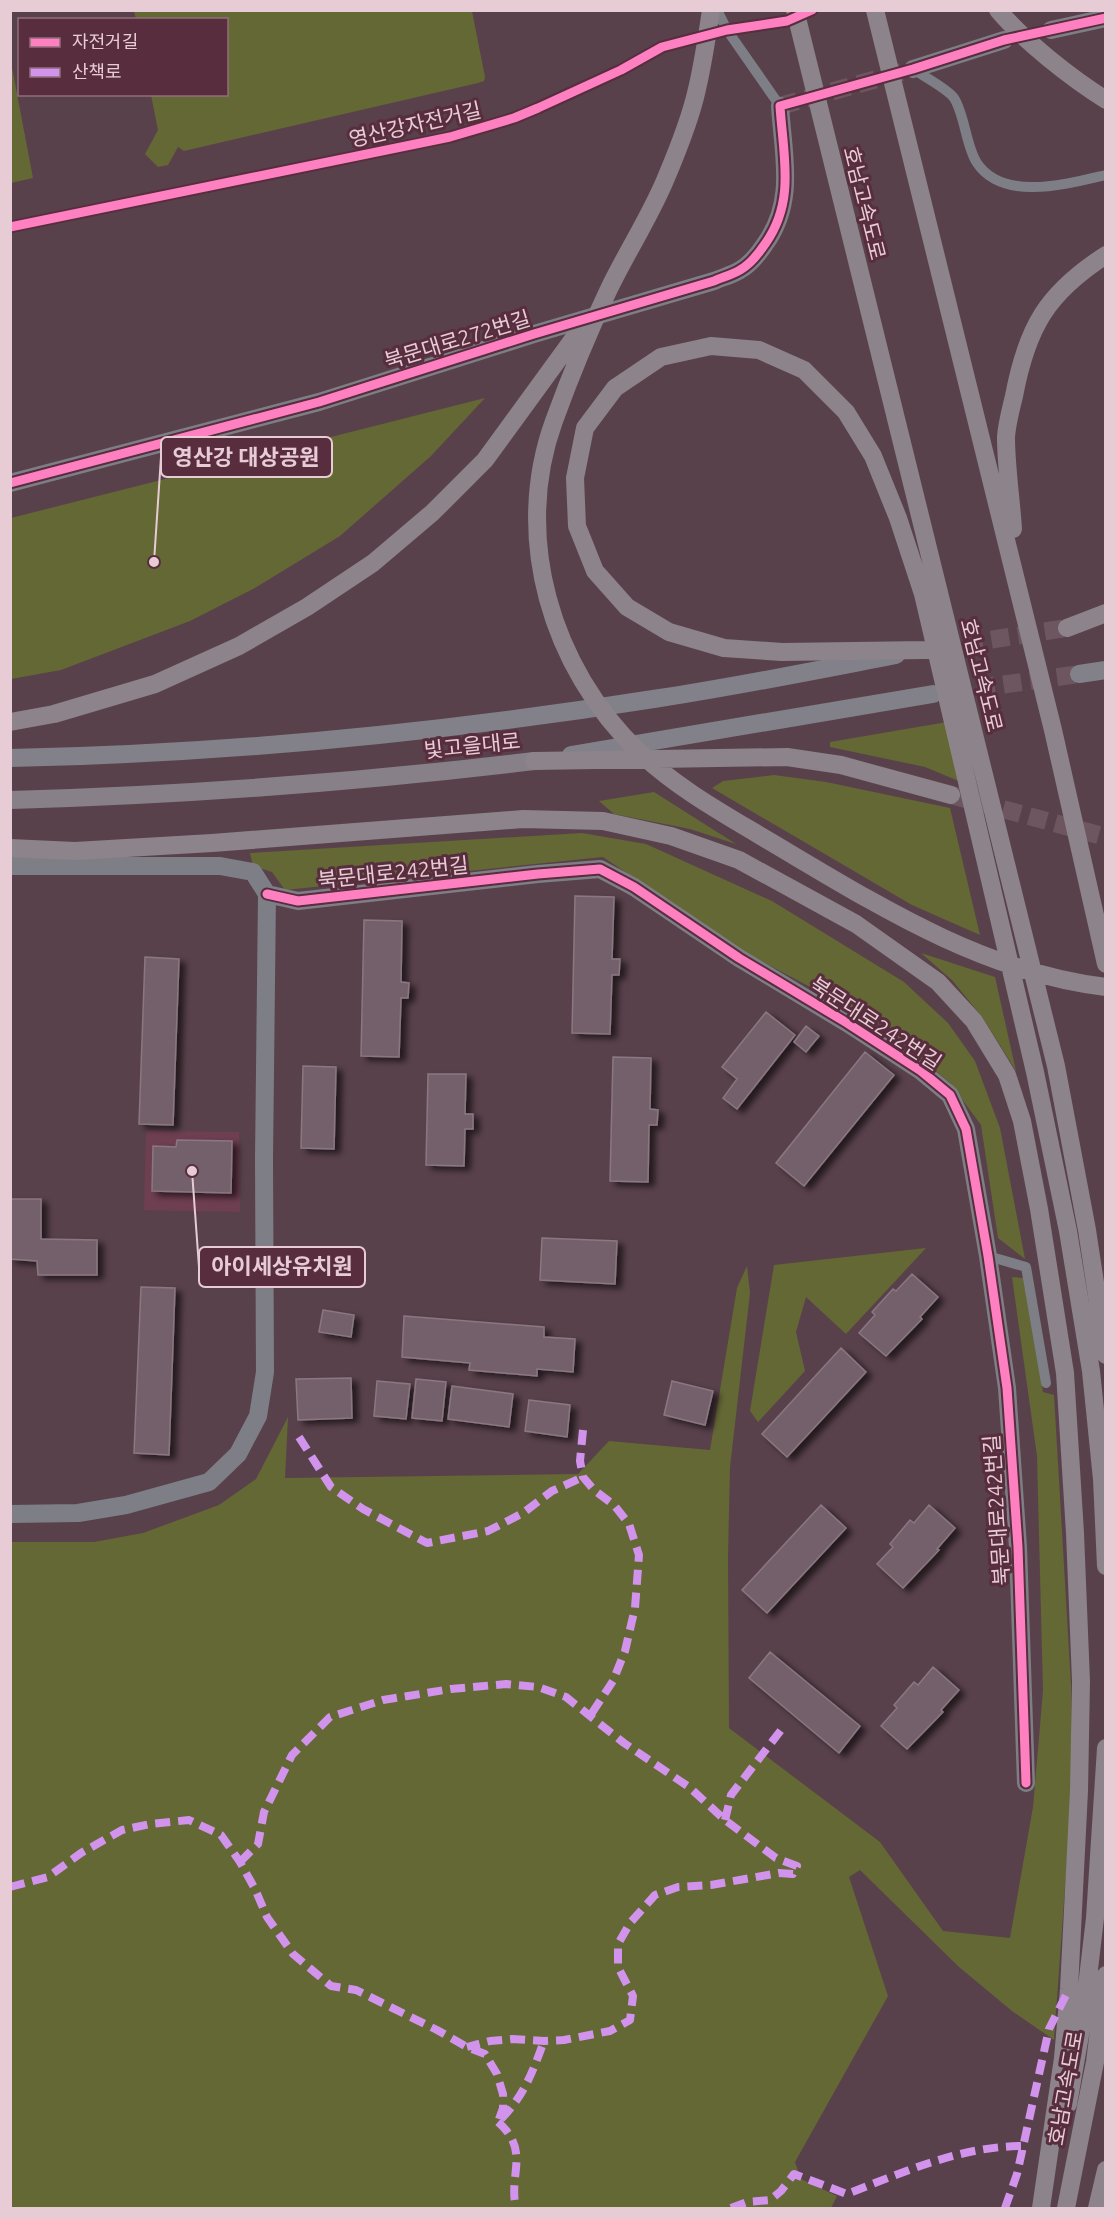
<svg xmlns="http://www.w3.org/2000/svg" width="1116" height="2219" viewBox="0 0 1116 2219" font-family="Ubuntu,'Noto Sans KR',sans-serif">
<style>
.built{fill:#6e3e51}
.green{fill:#646834}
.building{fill:#73616b;stroke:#8a7781;stroke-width:1.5;filter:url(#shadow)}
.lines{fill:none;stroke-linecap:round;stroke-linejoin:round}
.minor-tunnel{stroke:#6e5660;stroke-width:18;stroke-dasharray:18 9;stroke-linecap:butt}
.secondary-tunnel{stroke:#6e5660;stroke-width:18;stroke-dasharray:18 9;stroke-linecap:butt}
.motorway-tunnel{stroke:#6e5660;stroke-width:18;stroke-dasharray:18 9;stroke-linecap:butt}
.service{stroke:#7e7f86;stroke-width:10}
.minor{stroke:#7e7f86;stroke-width:18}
.secondary{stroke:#828189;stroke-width:18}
.trunk{stroke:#888088;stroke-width:18}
.motorway{stroke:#8c838b;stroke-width:18}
.quiet{stroke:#d193ec;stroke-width:8;stroke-dasharray:15 8;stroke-linecap:butt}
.cycleway-casing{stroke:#582d3e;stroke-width:13}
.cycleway{stroke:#ff80c0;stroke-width:9}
.labels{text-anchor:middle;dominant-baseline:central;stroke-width:6;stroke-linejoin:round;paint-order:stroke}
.street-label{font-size:21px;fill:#e8ccd5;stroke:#582d3e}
.leader{fill:none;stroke:#e8ccd5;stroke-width:2}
.callout-dot{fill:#e8ccd5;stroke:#582d3e;stroke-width:2}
.callout{fill:#582d3e;stroke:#e8ccd5;stroke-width:2}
.callout-label{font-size:22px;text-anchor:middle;font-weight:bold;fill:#e8ccd5}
</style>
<defs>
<filter id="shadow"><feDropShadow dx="6" dy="4" stdDeviation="3" flood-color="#0009"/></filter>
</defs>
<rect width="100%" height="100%" fill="#59414b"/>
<path class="built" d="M 146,1131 L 239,1132 L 240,1212 L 144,1210 Z"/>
<path class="green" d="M 134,11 L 472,11 L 485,77 L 484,81 L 478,83 L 184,151 L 178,147 L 168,165 L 158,167 L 145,154 L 158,130 L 151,95 L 226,94 L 226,20 L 136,19 Z
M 10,57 L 33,178 L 11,183 L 10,183 Z
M 485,398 L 431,456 L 340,536 L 253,589 L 190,621 L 61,670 L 11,679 L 11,518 Z
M 947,722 L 961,782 L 925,767 L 830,747 L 830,742 Z
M 774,775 L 826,782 L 950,808 L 980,935 L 912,905 L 712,788 L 723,781 Z
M 654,792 L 736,844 L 690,829 L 614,814 L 599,801 Z
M 582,833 L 646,844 L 772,901 L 904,982 L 948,1023 L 975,1061 L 1000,1128 L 1025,1259 L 998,1238 L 981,1125 L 950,1083 L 882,1025 L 742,951 L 603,857 L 285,890 L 272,872 L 253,866 L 250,853 Z
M 921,953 L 995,977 L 1016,1071 L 983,1018 L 952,980 Z
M 926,1248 L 846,1334 L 806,1297 L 796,1332 L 805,1371 L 758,1422 L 750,1411 L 774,1265 Z
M 747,1266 L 750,1293 L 730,1467 L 728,1556 L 729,1728 L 880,1842 L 943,1931 L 1010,1938 L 1033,1807 L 1043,1691 L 1037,1456 L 1012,1277 L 1023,1278 L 1043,1392 L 1054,1395 L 1071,1685 L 1072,1790 L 1054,2040 L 1012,2011 L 959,1967 L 860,1870 L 849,1877 L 888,1996 L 795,2162 L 801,2179 L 837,2196 L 831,2208 L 11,2208 L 10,1542 L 94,1542 L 143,1533 L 219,1505 L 256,1479 L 288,1417 L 285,1478 L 578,1474 L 609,1441 L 710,1450 L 737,1288 Z"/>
<path class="building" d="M 575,896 L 614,897 L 612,959 L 620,959 L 619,975 L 612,975 L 610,1034 L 572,1033 Z
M 364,920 L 402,921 L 401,982 L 409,983 L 408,998 L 401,998 L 399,1057 L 361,1056 Z
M 145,957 L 179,959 L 173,1125 L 139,1124 Z
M 766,1012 L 795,1035 L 737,1109 L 723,1098 L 737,1079 L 722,1067 Z
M 806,1026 L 819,1036 L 806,1052 L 794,1042 Z
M 865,1052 L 894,1075 L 804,1186 L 776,1163 Z
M 613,1057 L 651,1058 L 650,1109 L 658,1110 L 657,1125 L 649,1125 L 648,1182 L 610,1181 Z
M 303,1066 L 336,1067 L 334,1149 L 301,1148 Z
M 428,1074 L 466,1074 L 465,1114 L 473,1114 L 473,1129 L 465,1129 L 464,1166 L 426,1165 Z
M 177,1140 L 232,1141 L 231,1193 L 152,1191 L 153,1146 L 176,1147 Z
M 10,1199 L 41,1199 L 41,1239 L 97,1240 L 97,1275 L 38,1275 L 37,1261 L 10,1259 Z
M 542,1238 L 617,1241 L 615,1284 L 540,1280 Z
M 912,1274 L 938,1297 L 920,1317 L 922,1319 L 886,1356 L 859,1333 L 875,1315 L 872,1312 L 893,1289 L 896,1291 Z
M 141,1287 L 175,1288 L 169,1455 L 134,1453 Z
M 323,1310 L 354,1315 L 351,1337 L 319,1332 Z
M 404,1316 L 544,1327 L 544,1337 L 575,1339 L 573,1372 L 537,1369 L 537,1376 L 469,1370 L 470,1363 L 402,1357 Z
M 841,1348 L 866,1372 L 787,1457 L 762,1434 Z
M 351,1378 L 352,1418 L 298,1420 L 296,1379 Z
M 416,1379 L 446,1382 L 442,1421 L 412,1418 Z
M 377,1381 L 410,1384 L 406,1419 L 374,1416 Z
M 672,1381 L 713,1391 L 705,1425 L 664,1415 Z
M 452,1386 L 513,1394 L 509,1427 L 448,1419 Z
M 529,1400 L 570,1405 L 567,1437 L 525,1431 Z
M 821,1505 L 846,1528 L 767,1613 L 742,1590 Z
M 929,1505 L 955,1528 L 937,1549 L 939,1550 L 903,1588 L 877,1564 L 893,1547 L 890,1544 L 910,1520 L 914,1523 Z
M 770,1652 L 860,1726 L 839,1753 L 749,1678 Z
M 933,1667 L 959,1690 L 941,1710 L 943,1712 L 907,1749 L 881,1726 L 897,1708 L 894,1705 L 914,1682 L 918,1685 Z"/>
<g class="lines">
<path class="minor-tunnel" d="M 780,106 L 913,69"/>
<path class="secondary-tunnel" d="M 938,648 L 1067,628
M 950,692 L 1079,674"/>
<path class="motorway-tunnel" d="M 951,795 L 1106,837"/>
<path class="service" d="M 717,10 L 727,30 L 780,106
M 913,69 C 923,76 948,89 954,98 C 965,115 966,147 977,163 C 1003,202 1067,184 1106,175
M 988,1256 L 1026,1267 L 1046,1383"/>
<path class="minor" d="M 1051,30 L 1106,18
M 913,69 L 1004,40
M 10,483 L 319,402 L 534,334 L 714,281 C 723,277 732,275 740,270 C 749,265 759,253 765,244 C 796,201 783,155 780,106
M 10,866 L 220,866 L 253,872 L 267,894 L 264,1159 L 265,1372 L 258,1416 L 238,1454 L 209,1482 L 126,1505 L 78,1513 L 10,1514
M 267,894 L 298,901 L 538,874 L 600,869 L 634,887 L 739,958 L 847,1023 L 921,1071 L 950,1095 L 966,1129 L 988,1256 L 1007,1388 L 1018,1547 L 1026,1783"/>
<path class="secondary" d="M 1079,674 L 1106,670
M 571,755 L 933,694
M 10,758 C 228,754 445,732 660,698 C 739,686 818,670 896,655"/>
<path class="trunk" d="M 10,800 C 186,795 360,782 534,761"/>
<path class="motorway" d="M 711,10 C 707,37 703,64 697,89 C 691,117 677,152 666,178 C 650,217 626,253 608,291 C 588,333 570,377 554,421 C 512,536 551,668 639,752 C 675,786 717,810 759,835 C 868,899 978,972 1106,987
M 795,10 L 1056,1066 L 1087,1230 L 1106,1355
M 875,10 L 1053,730 L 1106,964
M 998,10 C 1024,41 1071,78 1106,100
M 1013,529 C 1011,498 1006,467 1006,437 C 1007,423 1011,409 1014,396 C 1027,327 1047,293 1106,255
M 1067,628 L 1106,613
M 925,650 L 782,652 L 724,648 L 669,632 L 627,607 L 595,571 L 577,526 L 575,478 L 585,428 L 615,388 L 661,357 L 711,346 L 759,350 L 804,370 L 846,412 L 873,456 L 898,518 L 923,594 L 1035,1072 L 1068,1231 L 1091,1371 L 1102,1479 L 1106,1566
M 10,722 L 54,714 L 155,684 L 239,646 L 307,607 L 373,563 L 432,513 L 485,460 L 587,320
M 534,761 L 787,757 L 841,765 L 951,795
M 10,848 L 75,851 L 212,843 L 523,819 L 603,821 L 671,836 L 739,860 L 856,924 L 938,982 L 974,1021 L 1007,1075 L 1022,1121 L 1039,1209 L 1065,1373 L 1075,1533 L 1081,1681 L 1079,1791 L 1069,1989 L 1063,2058 L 1041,2208
M 1068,2104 L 1084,2012 L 1095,1918 L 1106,1748
M 1066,2208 L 1095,2062 L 1106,1975
M 1097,2208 L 1106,2170"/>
<path class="quiet" d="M 583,1430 L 580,1461 L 583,1477 L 594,1490 L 614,1505 L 629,1524 L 639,1555 L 635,1608 L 625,1651 L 613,1681 L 590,1716
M 299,1437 L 331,1487 L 363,1509 L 427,1543 L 488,1531 L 523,1513 L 552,1491 L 583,1477
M 725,1820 L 731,1795 L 785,1725
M 240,1862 L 258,1844 L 264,1812 L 292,1755 L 330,1717 L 383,1700 L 451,1689 L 506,1684 L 538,1687 L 566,1697 L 624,1743 L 689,1787 L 725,1820 L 776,1858 L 797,1866 L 793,1874 L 779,1873 L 711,1885 L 678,1887 L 655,1895 L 630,1923 L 618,1944 L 618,1967 L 633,1996 L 630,2020 L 610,2031 L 564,2040 L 544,2041 L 512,2039 L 490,2041 L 467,2047
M 10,1887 L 48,1877 L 81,1853 L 122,1830 L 150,1824 L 189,1820 L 221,1835 L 240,1862 L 255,1889 L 267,1917 L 293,1954 L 331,1986 L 356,1990 L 437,2030 L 467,2047 L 485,2054 L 497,2074 L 503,2094 L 503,2108 L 498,2122
M 501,2119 C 524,2096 533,2071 544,2041
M 498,2122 C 531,2151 508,2174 516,2208
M 731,2208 L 747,2202 L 770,2200 L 781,2191 L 794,2174 L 847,2194 C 904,2172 961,2146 1023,2146
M 1005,2208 L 1017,2174 L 1049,2029 L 1069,1989"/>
<defs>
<path id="cycleway" d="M 10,227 L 450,137 L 514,118 L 538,108 L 621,70 L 662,47 L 727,30 L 787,21 L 812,10
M 10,483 L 319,402 L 534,334 L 714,281 C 723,277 732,275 740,270 C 749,265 759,253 765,244 C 796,201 783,155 780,106 L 913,69 L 1004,40 L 1106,18
M 267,894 L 298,901 L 538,874 L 600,869 L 634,887 L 739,958 L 847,1023 L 921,1071 L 950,1095 L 966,1129 L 988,1256 L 1007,1388 L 1018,1547 L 1026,1783"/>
</defs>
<use href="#cycleway" class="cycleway-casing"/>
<use href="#cycleway" class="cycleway"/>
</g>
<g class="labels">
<g class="street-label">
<text transform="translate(415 124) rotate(-13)">영산강자전거길</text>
<text transform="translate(865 203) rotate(76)">호남고속도로</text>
<text transform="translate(457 339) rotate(-17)">북문대로272번길</text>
<text transform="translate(982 675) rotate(76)">호남고속도로</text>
<text transform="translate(472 745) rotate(-6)">빛고을대로</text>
<text transform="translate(393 872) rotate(-6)">북문대로242번길</text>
<text transform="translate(876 1023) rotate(33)">북문대로242번길</text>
<text transform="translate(996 1510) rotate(-94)">북문대로242번길</text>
<text transform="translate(1065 2088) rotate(-80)">호남고속도로</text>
</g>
</g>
<path class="leader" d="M154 562L161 457M192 1171L199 1267"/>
<g class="callout-dot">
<circle cx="154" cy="562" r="6"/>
<circle cx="192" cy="1171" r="6"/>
</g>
<g class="callout">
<rect x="161" y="437" width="171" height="40" rx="6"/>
<rect x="199" y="1247" width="166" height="40" rx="6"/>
</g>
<g class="callout-label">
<text x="246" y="465">영산강 대상공원</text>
<text x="282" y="1274">아이세상유치원</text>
</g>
<rect width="1116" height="2219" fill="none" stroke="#e8ccd5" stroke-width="24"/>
<rect x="18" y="18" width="210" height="78" fill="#582d3e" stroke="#926d7a" stroke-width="1.5"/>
<rect x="30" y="38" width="30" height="9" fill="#ff80c0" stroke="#926d7a" stroke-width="1.5"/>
<text x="72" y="48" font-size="18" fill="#e8ccd5">자전거길</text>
<rect x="30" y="68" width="30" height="9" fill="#d193ec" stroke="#926d7a" stroke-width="1.5"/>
<text x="72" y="78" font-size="18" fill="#e8ccd5">산책로</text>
</svg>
